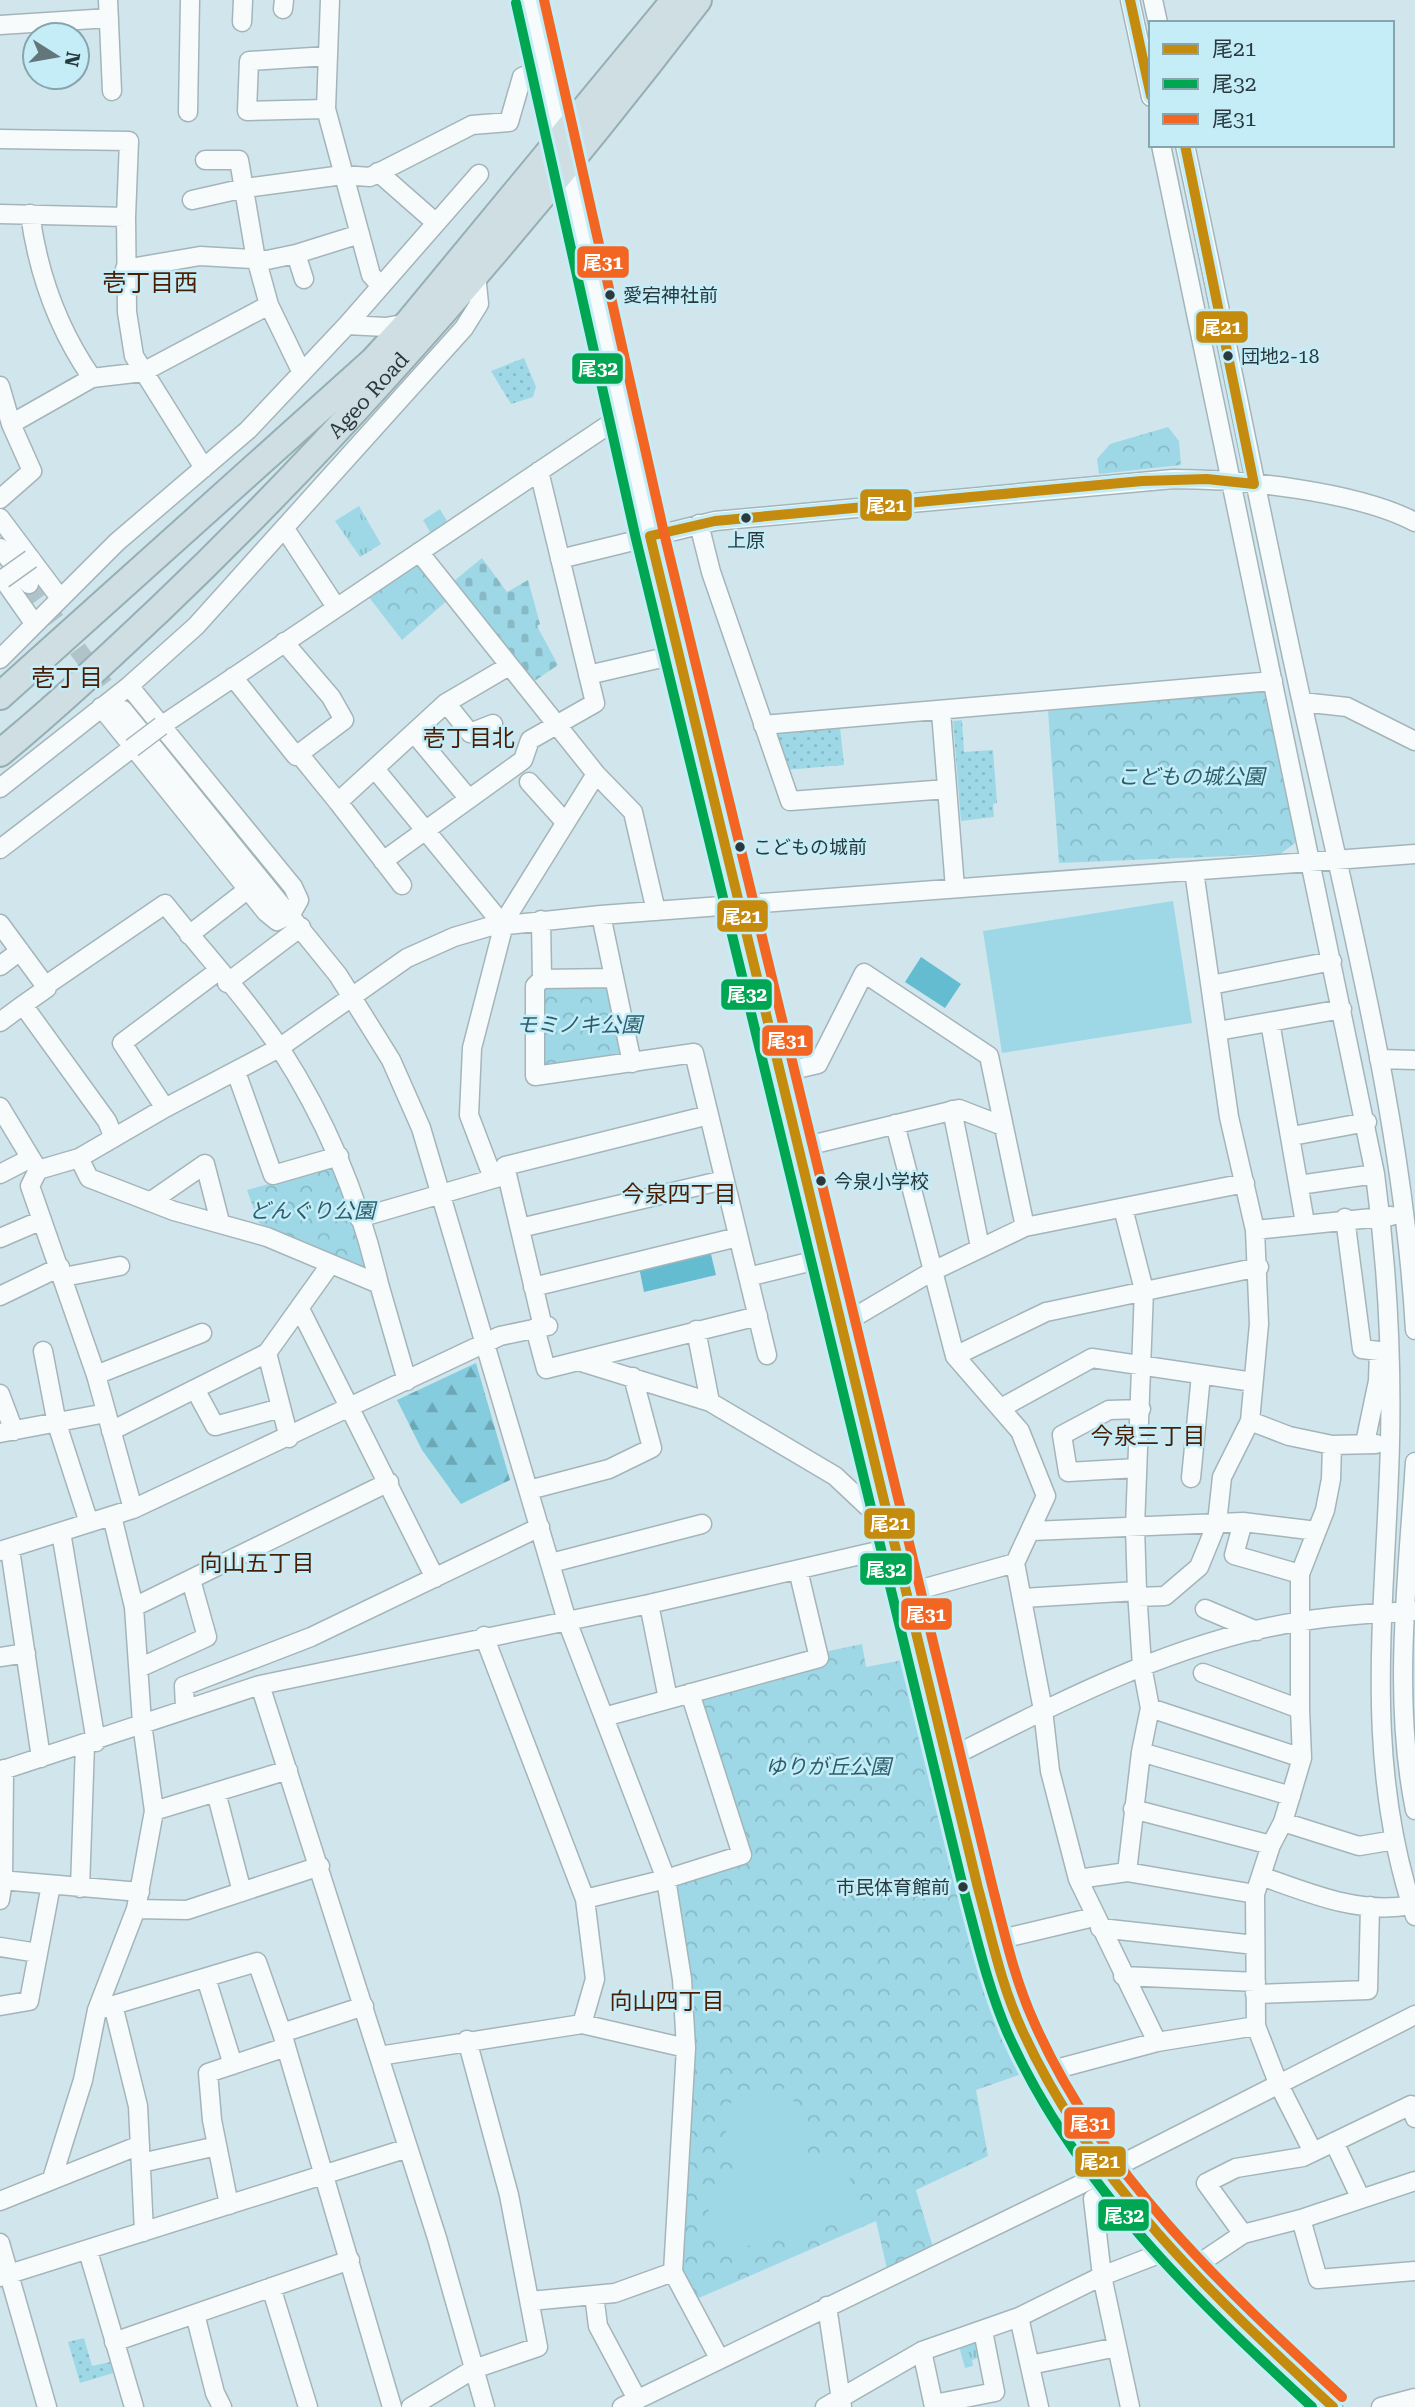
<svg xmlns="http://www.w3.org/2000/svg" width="1415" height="2407" viewBox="0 0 1415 2407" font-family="'Roboto Serif','Noto Sans JP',serif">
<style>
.grass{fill:url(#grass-tufts)}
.forest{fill:url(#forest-firs)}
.cemetery{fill:url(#cemetery-stones)}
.park{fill:url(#park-crowns)}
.garden{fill:url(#garden-dots)}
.pitch{fill:#9ed8e6}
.water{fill:#64bcd1}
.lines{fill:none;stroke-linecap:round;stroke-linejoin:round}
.minor-tunnel{stroke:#afc3c9;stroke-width:18;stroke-dasharray:18 9;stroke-linecap:butt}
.minor-casing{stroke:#a4b5ba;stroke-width:21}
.highway-casing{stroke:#96aeb4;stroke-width:30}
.minor{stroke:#f8fbfc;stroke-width:18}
.highway{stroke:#cedee2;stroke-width:26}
.minor-bridge-casing{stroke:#a4b5ba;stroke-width:21;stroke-linecap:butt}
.minor-bridge{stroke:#f8fbfc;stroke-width:18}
.bus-1-casing{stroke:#c4edf8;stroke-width:16}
.bus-2-casing{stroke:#c4edf8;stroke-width:16}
.bus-3-casing{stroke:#c4edf8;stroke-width:16}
.bus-1{stroke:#c48b0f;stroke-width:10}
.bus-2{stroke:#00a651;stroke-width:10}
.bus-3{stroke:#f26522;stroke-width:10}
.bus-dot{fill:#29393d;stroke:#c4edf8;stroke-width:2.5}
.labels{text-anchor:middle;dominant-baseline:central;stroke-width:5;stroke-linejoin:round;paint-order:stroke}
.bus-label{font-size:19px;fill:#29393d;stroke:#c4edf8;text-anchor:start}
.street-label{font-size:21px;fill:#29393d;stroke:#c4edf8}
.park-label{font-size:21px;font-style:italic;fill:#2e5d6a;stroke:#c4edf8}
.neighbourhood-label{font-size:23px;fill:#4c1d03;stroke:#c4edf8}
.quarter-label{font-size:24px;fill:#4c1d03;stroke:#c4edf8}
.line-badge{stroke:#c4edf8;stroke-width:2.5}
.badge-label{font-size:19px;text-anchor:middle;font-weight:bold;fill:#fff}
</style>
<defs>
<pattern id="grass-tufts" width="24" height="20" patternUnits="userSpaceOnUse" patternTransform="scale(1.75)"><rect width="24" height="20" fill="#9ed8e6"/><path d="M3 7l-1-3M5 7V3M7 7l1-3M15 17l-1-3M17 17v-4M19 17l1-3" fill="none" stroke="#88bac6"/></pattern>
<pattern id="forest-firs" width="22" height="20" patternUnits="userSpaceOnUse" patternTransform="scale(1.75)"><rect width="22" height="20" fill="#84ccde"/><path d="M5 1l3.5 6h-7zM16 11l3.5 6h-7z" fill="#6ca7b5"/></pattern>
<pattern id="cemetery-stones" width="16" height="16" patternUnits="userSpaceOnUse" patternTransform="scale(1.75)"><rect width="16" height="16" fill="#9ed8e6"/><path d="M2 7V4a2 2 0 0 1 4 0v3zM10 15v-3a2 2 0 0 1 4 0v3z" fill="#88bac6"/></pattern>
<pattern id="park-crowns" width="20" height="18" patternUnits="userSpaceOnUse" patternTransform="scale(1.75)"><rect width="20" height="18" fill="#9ed8e6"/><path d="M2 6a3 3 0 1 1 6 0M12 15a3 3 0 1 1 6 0" fill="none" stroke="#88bac6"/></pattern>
<pattern id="garden-dots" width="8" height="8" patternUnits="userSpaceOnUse" patternTransform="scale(1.75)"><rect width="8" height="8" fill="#9ed8e6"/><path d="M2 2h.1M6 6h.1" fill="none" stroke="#88bac6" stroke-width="1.8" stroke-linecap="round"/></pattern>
</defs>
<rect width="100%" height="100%" fill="#d0e6ec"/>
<path class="grass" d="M 359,506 L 381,544 L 360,557 L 335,521 Z
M 440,509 L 447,522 L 446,527 L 432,535 L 423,520 Z
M 977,2340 L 985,2356 L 972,2360 L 973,2366 L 965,2368 L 959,2346 Z"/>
<path class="forest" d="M 476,1363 L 510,1480 L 461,1504 L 422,1450 L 397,1400 Z"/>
<path class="cemetery" d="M 482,558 L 507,592 L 528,580 L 540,624 L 537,626 L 558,665 L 530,684 L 449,585 Z"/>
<path class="park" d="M 1168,427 L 1179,441 L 1181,465 L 1099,474 L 1097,459 L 1110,444 Z
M 419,561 L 449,599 L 402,640 L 368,596 Z
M 1266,689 L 1298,841 L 1280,854 L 1059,863 L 1048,711 Z
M 604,984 L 611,988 L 625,1054 L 545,1070 L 539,1065 L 543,988 Z
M 335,1166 L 371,1271 L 346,1268 L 259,1223 L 247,1190 Z
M 862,1644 L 866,1667 L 903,1660 L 959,1866 L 1024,2073 L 976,2090 L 988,2156 L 916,2190 L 933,2247 L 887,2269 L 876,2221 L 692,2301 L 680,2274 L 691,2042 L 672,1884 L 748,1856 L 701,1703 L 703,1696 L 827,1665 L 824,1652 Z"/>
<path class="garden" d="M 524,358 L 536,387 L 533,397 L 511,404 L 491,371 Z
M 962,720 L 964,752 L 993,750 L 997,803 L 993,804 L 994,817 L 961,821 L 953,721 Z
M 840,727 L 844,765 L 785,770 L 773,738 L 776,732 Z
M 84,2338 L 92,2366 L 110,2362 L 113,2373 L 80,2383 L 68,2342 Z"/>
<path class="pitch" d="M 1173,901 L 1192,1023 L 1002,1053 L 983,931 Z
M 790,2087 L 809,2162 L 844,2155 L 859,2218 L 719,2253 L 703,2188 L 738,2180 L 720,2106 Z"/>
<path class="water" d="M 921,957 L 961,984 L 945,1008 L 905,982 Z
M 710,1250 L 716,1275 L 644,1292 L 639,1267 Z"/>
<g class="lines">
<path class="minor-tunnel" d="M 29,584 L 123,710"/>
<defs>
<path id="minor" d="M 108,0 L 112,91
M 330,0 L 326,109 L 371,275 L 381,286
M 530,0 L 650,536 L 978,1888 C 991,1935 1002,1985 1022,2030 C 1095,2190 1207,2291 1333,2407
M 1130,0 L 1151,97
M 1153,0 L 1158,23
M 283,9 L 284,0
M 242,22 L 243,0
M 0,25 L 109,18
M 326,109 L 247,111 L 249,61 L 328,56
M 188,112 L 190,0
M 0,139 L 129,141 L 126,217
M 1161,145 L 1375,1174 C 1387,1264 1392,1353 1390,1443 C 1386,1607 1361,1756 1415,1916
M 1185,145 C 1229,349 1268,553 1314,757 C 1356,946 1404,1136 1415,1330
M 205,160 L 239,160 L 255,254 L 269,305 L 302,373
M 378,172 L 435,222
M 192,200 L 245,188 L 343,175 L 370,177 L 472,125 L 509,122 L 522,77 L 544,67
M 0,214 L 126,217 L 127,312 L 134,356 L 204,468
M 30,214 C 38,273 58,329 92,378 L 143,372 L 269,305
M 125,269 L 200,256 L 267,260 L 296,254
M 304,279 L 296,254 L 360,234
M 347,325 L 386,327 L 408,323
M 0,386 L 11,424 L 32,471 L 0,499
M 11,424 L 92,378
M 0,518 L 60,598
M 699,524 L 711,572 L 790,801 L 947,789
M 285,529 L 336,607
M 0,548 L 29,584
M 419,552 L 596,774 L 633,812 L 656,911
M 560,559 L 715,521 L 1173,479 C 1240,479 1356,491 1415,522
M 0,579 L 3,579 L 34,623
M 0,659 L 117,542 L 248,430 L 347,325 L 479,174
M 588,675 L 679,654
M 233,677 L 296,756 L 344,720 L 331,697 L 284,642
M 1302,702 L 1347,707 L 1415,741
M 446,703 L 470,733 L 493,724
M 101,707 L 266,912 L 277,921 L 291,914 L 299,900 L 293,887 L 129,686
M 123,710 L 338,975 L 391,1060 L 421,1128 L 567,1621 L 666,1879 L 682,1979 L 686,2048 L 673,2272 L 719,2358
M 941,712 L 955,888
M 763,725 L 1273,681
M 161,726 L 623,415
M 414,733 L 469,799
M 299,754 L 338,802
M 375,769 L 499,920 L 505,920
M 529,782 L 565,822
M 0,788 L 129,686 L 196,626 L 464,328 L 479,304 L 476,274
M 0,849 L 132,748
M 383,861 L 523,760 L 530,740 L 595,703 L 539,471
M 402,885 L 338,802 L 446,703 L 509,666
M 601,915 L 632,1063
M 541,920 L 542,979 L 614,978
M 0,924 L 47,988 L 23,1005 L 107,1121 L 114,1138
M 189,935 L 247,890
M 0,966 L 20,951
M 542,979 L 535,986 L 535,1076 L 694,1053 L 767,1355
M 227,983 L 301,927
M 1211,985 L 1332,961
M 45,986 L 165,904 C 203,952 247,999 281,1050 C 327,1121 360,1202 379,1284
M 0,1022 L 23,1005
M 1270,1022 L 1305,1223
M 1218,1031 L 1342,1009
M 1379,1059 L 1415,1060
M 236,1072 L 273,1175 L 339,1156
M 780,1073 L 818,1064 L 864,973 L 989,1056 L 1025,1227
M 0,1107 L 38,1170
M 165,1108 L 122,1043 L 218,971
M 952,1110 L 980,1247
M 895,1124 L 955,1356 L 1020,1431 L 1046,1496 L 1015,1563 L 1043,1710 L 1050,1771 L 1078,1879 L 1157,2042
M 1292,1136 L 1367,1122
M 798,1148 L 959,1109 L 1003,1126
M 79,1158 L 165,1108 L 279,1048 L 407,958 L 454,937 L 488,927 L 601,915 L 1415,854
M 38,1170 L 79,1158 L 89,1178 L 174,1211 L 267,1237 L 379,1284 L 407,1381
M 38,1170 L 30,1186 L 96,1375 L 133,1509
M 0,1174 L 31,1158
M 493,1178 L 469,1115 L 472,1048 L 505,920 L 596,774
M 1299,1185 L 1375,1174
M 150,1202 L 205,1164 L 220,1222
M 359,1218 L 503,1176
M 1345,1218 L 1362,1349 L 1379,1351 L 1378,1381 L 1365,1443
M 520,1228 L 724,1180
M 1255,1230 L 1391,1216
M 0,1238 L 42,1220
M 64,1277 L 120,1266
M 748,1277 L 825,1258
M 533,1287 L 738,1237
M 0,1296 L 60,1267
M 300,1309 L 435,1578
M 841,1325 L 931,1272 L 1025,1227 L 1245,1183
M 548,1326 L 543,1327 L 505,1166 L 709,1115
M 535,1328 L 546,1369 L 758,1316
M 696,1330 L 710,1402
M 43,1351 L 57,1424 L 89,1523
M 955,1356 L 1046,1312 L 1259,1267
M 578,1361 L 710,1402 L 835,1476 L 868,1507 L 885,1504
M 96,1375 L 202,1333
M 195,1389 L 215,1426 L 281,1408
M 0,1394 L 14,1431
M 1001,1408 L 1092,1358 L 1253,1382
M 1250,1421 L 1289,1436 L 1332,1445 L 1376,1444
M 111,1431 L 267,1353
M 0,1433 L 106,1413
M 289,1438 L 267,1353 L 330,1265
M 1415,1462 C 1408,1576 1392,1697 1415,1810
M 1137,1468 L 1068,1472 L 1062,1435 L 1109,1410 L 1141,1409
M 1191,1478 L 1201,1375
M 529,1490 L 609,1469 L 652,1448 L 633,1377
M 1243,1522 L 1234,1555 L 1300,1574
M 1032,1531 L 1243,1522 L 1317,1531
M 61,1532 L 96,1742
M 10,1549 L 41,1758
M 0,1551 L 133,1509 L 500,1336 L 543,1327
M 551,1563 L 702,1524
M 1137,1591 L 1142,1666 L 1150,1708
M 907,1593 L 1015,1563
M 1137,1597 L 1165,1596 L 1199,1567 L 1217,1523 L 1222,1477 L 1250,1421 L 1259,1324 L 1255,1230 L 1229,1117 L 1194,871
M 1023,1598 L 1137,1591 L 1135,1527 L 1144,1290 L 1123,1208
M 649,1604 L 668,1699
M 134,1607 L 389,1482
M 1205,1609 L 1257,1631
M 484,1636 L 585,1899 L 595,1979 L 582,2024
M 0,1657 L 26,1653
M 139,1668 L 207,1637 L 191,1580
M 260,1685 L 437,2238 L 485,2407
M 185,1707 L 184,1686 L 311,1637 L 540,1527
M 1300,1709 L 1300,1574 L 1325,1510 L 1331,1479 L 1332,1445
M 604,1717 L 819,1658 L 798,1570
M 1141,1752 L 1291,1796
M 1302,1758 L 1283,1822 L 1271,1845 L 1255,1894 L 1256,2026 L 1278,2083 L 1313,2152
M 947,1759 C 1060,1702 1176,1640 1303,1621 C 1340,1615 1378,1613 1415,1611
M 0,1771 L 260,1685 L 649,1604 L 895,1547
M 216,1792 L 242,1892
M 1133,1809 L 1271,1845
M 154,1811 L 288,1770
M 1283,1822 L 1359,1846 L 1395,1840
M 1127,1872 L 1141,1752 L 1150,1708 L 1302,1758 L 1300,1709 L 1203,1673
M 1261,1876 C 1309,1893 1360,1915 1411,1905
M 1078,1879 L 1127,1872 L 1255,1894
M 0,1880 L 140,1892
M 80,1888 L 85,1745
M 585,1899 L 666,1879 L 742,1855 L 690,1693
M 0,1900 L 3,1880 L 4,1769
M 136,1909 L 187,1910 L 320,1866
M 1100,1928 L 1255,1945
M 993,1941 L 1094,1917
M 0,1947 L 38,1953
M 1123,1976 L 1256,1982
M 206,1978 L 233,2065
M 1255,1994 L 1368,1990 L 1370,1906
M 113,2005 L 138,2106 L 144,2232
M 0,2006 L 29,2001 L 51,1885
M 97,2010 L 257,1962 L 282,2033 L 392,2407
M 282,2033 L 364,2006
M 379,2056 L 582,2024 L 686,2048
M 1045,2072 L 1157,2042 L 1256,2026
M 1334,2142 L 1360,2197
M 141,2163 L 217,2146
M 52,2179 L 83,2080 L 97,2010 L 136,1909 L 154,1811 L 142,1723 L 134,1607 L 112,1516
M 1114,2187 L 1093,2199 L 1102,2276 L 1130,2407
M 0,2201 L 140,2145
M 229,2205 L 212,2120 L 208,2073 L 286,2047
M 1301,2219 L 1318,2279 L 1415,2271
M 1243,2234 L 1206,2183 L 1236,2168 L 1303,2157 L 1411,2105 L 1415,2118
M 0,2243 L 47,2407
M 88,2251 L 134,2407
M 1188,2271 L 1243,2234 L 1301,2219 L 1415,2181
M 0,2277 L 408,2148
M 271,2287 L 308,2407
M 594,2295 L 598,2326 L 637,2399
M 530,2301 L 615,2293 L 673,2272
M 827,2306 L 842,2407
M 195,2314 L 215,2393 L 222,2407
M 1019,2317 L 1039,2407
M 114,2342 L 350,2260
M 922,2351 L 934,2407
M 1030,2365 L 1117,2347
M 934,2404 L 995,2392 L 983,2331
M 411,2407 L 474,2369 L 538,2347 L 509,2195 L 467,2040
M 622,2407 L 1104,2173 L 1415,2015
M 825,2407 L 922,2351 L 1019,2317 L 1102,2276 L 1169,2250
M 1381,2407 L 1415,2398"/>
<g id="highway">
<path d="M 0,696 L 373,361 L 408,323 L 674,1"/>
<path id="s1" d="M 0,753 C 56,707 108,658 161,608 C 357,421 533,215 698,0"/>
</g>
</defs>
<use href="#minor" class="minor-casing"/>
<use href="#highway" class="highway-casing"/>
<use href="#minor" class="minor"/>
<use href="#highway" class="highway"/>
<defs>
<path id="minor-bridge" d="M 3,579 L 31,559
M 132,748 L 161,726"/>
</defs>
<use href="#minor-bridge" class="minor-bridge-casing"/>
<use href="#minor-bridge" class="minor-bridge"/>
<defs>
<path id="bus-1" d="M 1130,0 L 1151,96
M 650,536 L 978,1888 C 991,1935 1001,1985 1022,2030 C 1091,2182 1212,2295 1333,2407
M 650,536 L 715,521 L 1142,481 L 1207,479 L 1254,484 L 1185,145"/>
<path id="bus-2" d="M 516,3 L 636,539 L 964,1891 C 977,1939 988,1988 1008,2034 C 1075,2184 1194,2298 1312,2407"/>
<path id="bus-3" d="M 544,0 L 664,533 L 992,1885 C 1004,1931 1014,1978 1034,2022 C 1100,2173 1223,2287 1342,2397"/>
</defs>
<use href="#bus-1" class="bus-1-casing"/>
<use href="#bus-2" class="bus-2-casing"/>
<use href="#bus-3" class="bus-3-casing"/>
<use href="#bus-1" class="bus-1"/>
<use href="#bus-2" class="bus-2"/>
<use href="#bus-3" class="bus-3"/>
</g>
<g class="bus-dot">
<circle cx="610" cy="295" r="6"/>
<circle cx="1228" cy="356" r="6"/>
<circle cx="746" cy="518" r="6"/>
<circle cx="740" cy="847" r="6"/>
<circle cx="821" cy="1181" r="6"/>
<circle cx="963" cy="1887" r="6"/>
</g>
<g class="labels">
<g class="bus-label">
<text x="623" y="295">愛宕神社前</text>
<text x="1241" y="356">団地2-18</text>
<text x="746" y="540" text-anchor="middle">上原</text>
<text x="753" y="847">こどもの城前</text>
<text x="834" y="1181">今泉小学校</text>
<text x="950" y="1887" text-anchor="end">市民体育館前</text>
</g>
<g class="street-label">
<text stroke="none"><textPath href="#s1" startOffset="514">Ageo Road</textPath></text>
</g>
<g class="park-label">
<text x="1191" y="777">こどもの城公園</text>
<text x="579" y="1025">モミノキ公園</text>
<text x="312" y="1211">どんぐり公園</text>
<text x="828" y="1767">ゆりが丘公園</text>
</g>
<g class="neighbourhood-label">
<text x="469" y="738">壱丁目北</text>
<text x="679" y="1194">今泉四丁目</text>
<text x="1148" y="1436">今泉三丁目</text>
<text x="257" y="1563">向山五丁目</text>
<text x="667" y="2001">向山四丁目</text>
</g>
<g class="quarter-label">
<text x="150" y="283">壱丁目西</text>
<text x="67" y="678">壱丁目</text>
</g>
</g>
<g class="line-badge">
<rect x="576" y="245" width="54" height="34" rx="7" fill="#f26522"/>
<rect x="1195" y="310" width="54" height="34" rx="7" fill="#c48b0f"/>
<rect x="571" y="352" width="53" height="33" rx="7" fill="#00a651"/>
<rect x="859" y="488" width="54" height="34" rx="7" fill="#c48b0f"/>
<rect x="716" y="899" width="53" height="34" rx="7" fill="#c48b0f"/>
<rect x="720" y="978" width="53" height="33" rx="7" fill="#00a651"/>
<rect x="761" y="1024" width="53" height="33" rx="7" fill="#f26522"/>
<rect x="863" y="1507" width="53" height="33" rx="7" fill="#c48b0f"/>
<rect x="859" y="1552" width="54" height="34" rx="7" fill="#00a651"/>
<rect x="900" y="1597" width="53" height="34" rx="7" fill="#f26522"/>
<rect x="1063" y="2106" width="53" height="34" rx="7" fill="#f26522"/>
<rect x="1074" y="2145" width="53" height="33" rx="7" fill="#c48b0f"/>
<rect x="1097" y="2198" width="53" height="34" rx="7" fill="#00a651"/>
</g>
<g class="badge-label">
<text x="603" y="269">尾31</text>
<text x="1222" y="334">尾21</text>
<text x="598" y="375">尾32</text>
<text x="886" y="512">尾21</text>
<text x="742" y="923">尾21</text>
<text x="747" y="1001">尾32</text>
<text x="787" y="1047">尾31</text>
<text x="890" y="1530">尾21</text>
<text x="886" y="1576">尾32</text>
<text x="926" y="1621">尾31</text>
<text x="1090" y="2130">尾31</text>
<text x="1100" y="2168">尾21</text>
<text x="1124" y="2222">尾32</text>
</g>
<rect x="1149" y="21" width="245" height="126" fill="#c4edf8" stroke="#86a5ad" stroke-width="2"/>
<rect x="1163" y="44" width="35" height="10" fill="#c48b0f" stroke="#86a5ad" stroke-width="2"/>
<text x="1212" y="56" font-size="21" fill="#29393d">尾21</text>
<rect x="1163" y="79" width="35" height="10" fill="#00a651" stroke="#86a5ad" stroke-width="2"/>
<text x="1212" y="91" font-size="21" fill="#29393d">尾32</text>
<rect x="1163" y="114" width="35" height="10" fill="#f26522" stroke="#86a5ad" stroke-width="2"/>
<text x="1212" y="126" font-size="21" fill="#29393d">尾31</text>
<g transform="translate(56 56) rotate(101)"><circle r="33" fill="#c4edf8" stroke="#86a5ad" stroke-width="2"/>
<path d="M0-5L12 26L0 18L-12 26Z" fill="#63767a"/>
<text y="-10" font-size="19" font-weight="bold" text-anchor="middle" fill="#29393d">N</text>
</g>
</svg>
